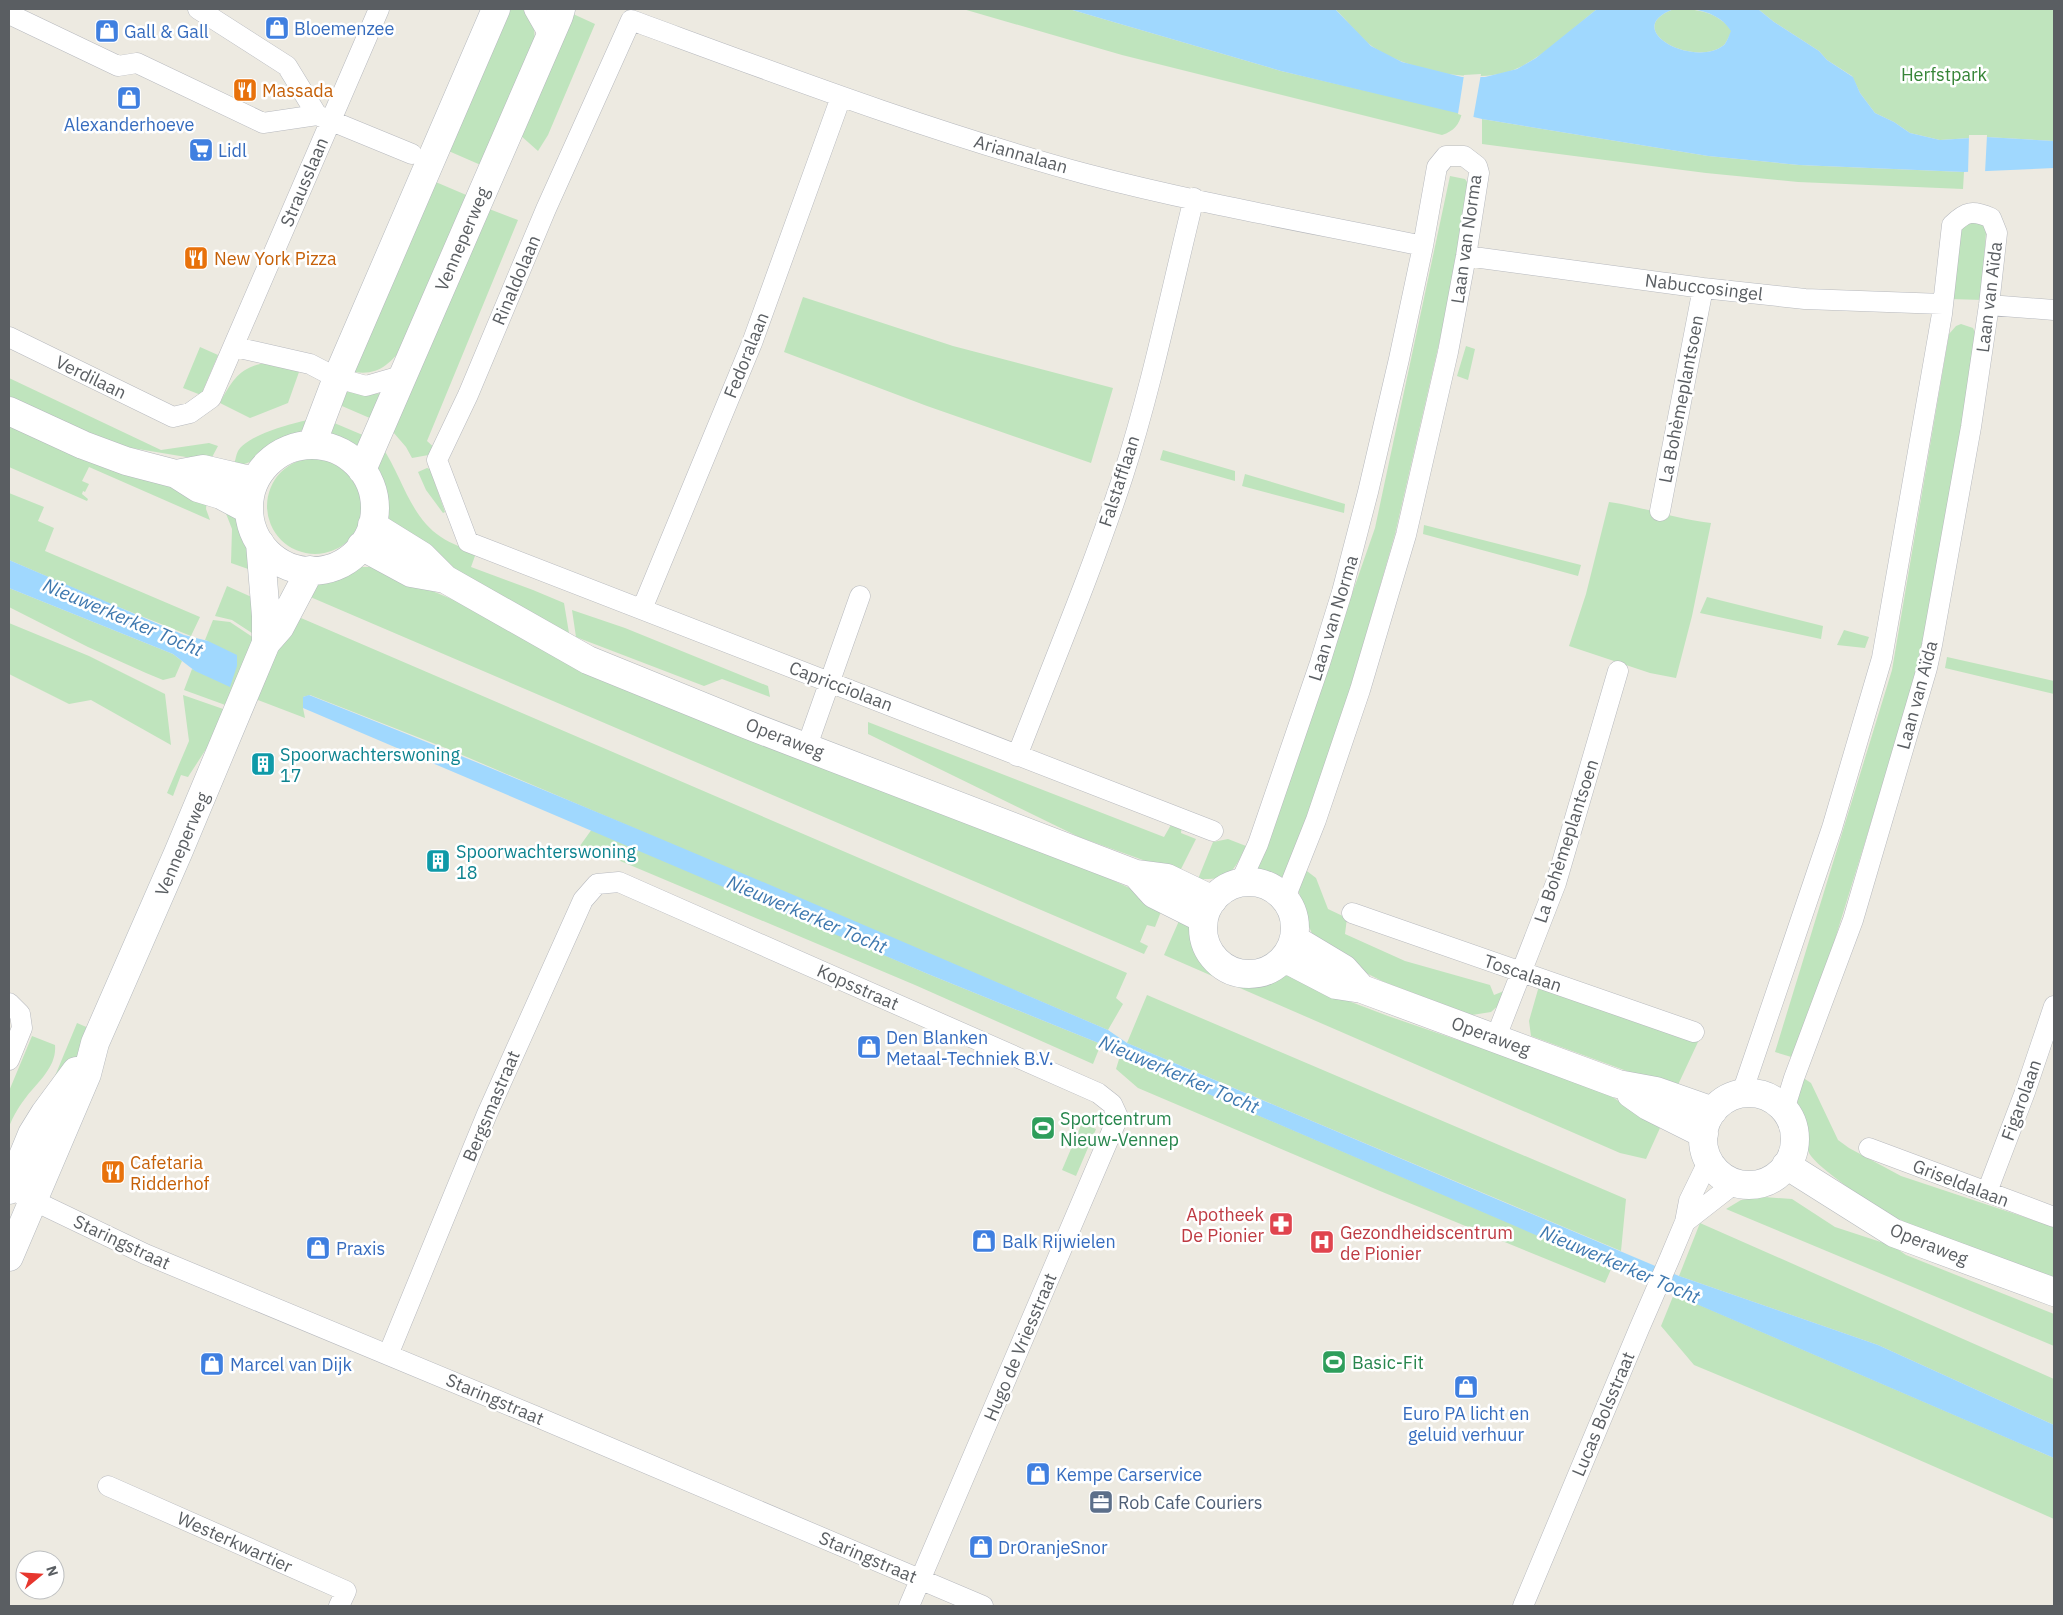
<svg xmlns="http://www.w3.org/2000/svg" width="2063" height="1615" viewBox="0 0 2063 1615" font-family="'IBM Plex Sans',sans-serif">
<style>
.green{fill:#bfe4bd}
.water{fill:#a0d8fe}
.pier{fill:#edeae1}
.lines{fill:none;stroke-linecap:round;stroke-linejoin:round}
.street-casing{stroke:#b7b9be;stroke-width:21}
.secondary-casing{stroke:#b5b9be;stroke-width:29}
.street{stroke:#fff;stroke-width:20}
.secondary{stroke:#fff;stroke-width:28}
.labels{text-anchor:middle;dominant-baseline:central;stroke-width:5;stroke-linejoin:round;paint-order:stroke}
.shop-label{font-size:18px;fill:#366cbe;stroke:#fff;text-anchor:start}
.park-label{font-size:18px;fill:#368537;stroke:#fff}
.food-label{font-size:18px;fill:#c56008;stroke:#fff;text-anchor:start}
.street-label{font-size:18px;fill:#5a5e62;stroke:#fff}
.culture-label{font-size:18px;fill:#0d838f;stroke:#fff;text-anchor:start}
.leisure-label{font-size:18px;fill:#27864d;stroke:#fff;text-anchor:start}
.health-label{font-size:18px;fill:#be3a42;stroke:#fff;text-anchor:end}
.service-label{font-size:18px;fill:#4e5e75;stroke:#fff;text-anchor:start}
.water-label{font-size:19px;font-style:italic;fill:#3e78af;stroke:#fff}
</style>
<rect width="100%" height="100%" fill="#edeae1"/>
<path class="green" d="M 505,9 L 523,9 L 534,27 L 535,42 L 483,166 L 444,149 Z
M 963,9 L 1069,9 L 1281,71 L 1462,113 C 1459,125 1454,131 1442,135 L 1122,55 Z
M 1335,9 L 1597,9 C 1573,28 1546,55 1518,68 C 1478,87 1408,70 1373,47 C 1361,39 1346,19 1335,9 Z
M 1674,9 C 1697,9 1717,11 1732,31 C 1729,35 1727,42 1724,45 C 1694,69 1619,29 1674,9 Z
M 1758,9 L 2054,9 L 2054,141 L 1986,137 L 1940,140 L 1910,133 L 1894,122 L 1875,113 L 1860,93 L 1852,76 L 1827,60 L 1819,51 L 1774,22 Z
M 571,13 L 595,24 L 548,135 L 538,151 L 520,135 Z
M 1482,119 L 1708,156 L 1799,165 L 1964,172 L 1963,189 L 1798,182 L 1706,173 L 1482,144 Z
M 1450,176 L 1465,179 L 1474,192 L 1395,534 L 1334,746 L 1283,878 L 1272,872 L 1256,870 L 1375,528 Z
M 431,180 L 471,197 L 405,345 C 388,366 377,377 349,371 Z
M 484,207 L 518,220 L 427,441 L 437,450 L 434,454 L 412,458 L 406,447 L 387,425 Z
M 1971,221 L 1984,225 L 1986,233 L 1983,273 L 1983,300 L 1950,299 L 1961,232 L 1963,227 Z
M 803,297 L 953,346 L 1113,388 L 1091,463 L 927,406 L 784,352 Z
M 1961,324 L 1973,328 L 1978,339 L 1919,667 L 1798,1059 L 1775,1052 L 1892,670 L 1949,334 L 1956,326 Z
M 1466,346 L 1475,349 L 1468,380 L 1457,376 Z
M 200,347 L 218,355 L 201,395 L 183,388 Z
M 272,362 L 285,365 L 299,372 L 288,403 L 250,418 L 220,403 C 233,378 242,365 272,362 Z
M 9,378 L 161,450 L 209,443 L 218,446 L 210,461 L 114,445 L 81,432 L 9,396 Z
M 341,390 L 363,395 L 383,393 L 372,419 L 335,403 Z
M 313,419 C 298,437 293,434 275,445 C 259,455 254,464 234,466 C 235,461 236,455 238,451 C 247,435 295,422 313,419 Z
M 332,422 L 365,436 L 359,449 L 346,440 L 324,433 Z
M 9,424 L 207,498 L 206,509 L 210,520 L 89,467 L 82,481 L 89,484 L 85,492 L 83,491 L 82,494 L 88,499 L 87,501 L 9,467 Z
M 382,447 C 402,476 410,517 441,537 C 451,544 464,548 476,553 L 471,567 L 533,590 L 564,603 L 570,639 L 460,574 L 389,520 L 385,493 L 377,466 Z
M 1163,450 L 1235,471 L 1235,481 L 1160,460 Z
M267 506a48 48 0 1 1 96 0a48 48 0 1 1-96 0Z
M 427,468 L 430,469 L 445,512 L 443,513 L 426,490 L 418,472 Z
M 1245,474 L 1345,504 L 1344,513 L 1242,486 Z
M 9,493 L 44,507 L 38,521 L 54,528 L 45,551 L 200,617 L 191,636 L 106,602 L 9,560 Z
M 1609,502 C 1643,507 1676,519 1711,523 L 1692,616 L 1676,678 L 1650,673 L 1569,646 L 1586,594 Z
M 225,511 L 241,518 L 244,523 L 251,570 L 231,563 L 232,529 Z
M 1424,525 L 1581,565 L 1578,576 L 1423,534 Z
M 359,567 L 376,567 L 404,579 L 1080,865 L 1164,904 L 1155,927 L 1147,925 L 1140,942 L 1148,946 L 1144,954 L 308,596 L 318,582 Z
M 227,586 L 256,599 L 255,635 L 232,620 L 215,616 Z
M 9,588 L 173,654 L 182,661 L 175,677 L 163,680 L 146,673 L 88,647 L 9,607 Z
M 1707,597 L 1823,626 L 1821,639 L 1700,613 Z
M 572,610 L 625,628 L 768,686 L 770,697 L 722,679 L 704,686 L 576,637 Z
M 294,615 L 1127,973 L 1116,998 L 1123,1004 L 1108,1030 L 448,749 L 310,695 L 303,697 L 303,708 L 305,718 L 253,698 Z
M 213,620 L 230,622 L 254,638 L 228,706 L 184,690 L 192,669 L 230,686 L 208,641 L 205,640 Z
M 9,623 L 89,656 L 165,694 L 171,745 L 91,700 L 69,704 L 9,674 Z
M 1844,630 L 1869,637 L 1865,648 L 1837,645 Z
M 1947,657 L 2054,681 L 2054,694 L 1945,668 Z
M 183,695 L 226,710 L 210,743 L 188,777 L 181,775 L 173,796 L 167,793 L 189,741 Z
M 868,722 L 1164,837 L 1172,823 L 1182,825 L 1181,833 L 1196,839 L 1179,873 L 1079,837 L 868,734 Z
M 592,829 L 928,974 L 1101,1044 L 1093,1064 L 915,985 L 618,860 L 602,854 L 594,860 L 577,850 Z
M 1228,839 L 1246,846 C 1233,873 1230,880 1198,879 L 1213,842 Z
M 1303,868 L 1316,878 L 1328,909 L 1347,918 L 1345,934 L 1405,961 L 1490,985 L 1494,995 L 1504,991 L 1500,1004 L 1491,1012 L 1472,1015 L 1384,982 L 1366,973 L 1315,940 L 1305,918 L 1298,888 Z
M 1182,914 C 1207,926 1193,963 1230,979 C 1256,990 1284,969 1301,978 C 1304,980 1307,984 1309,986 L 1388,1016 L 1600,1089 L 1660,1128 L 1646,1159 L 1620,1153 L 1164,955 Z
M 1539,986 L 1698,1042 L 1676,1089 L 1531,1036 L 1529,1021 Z
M 1147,995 L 1626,1199 L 1621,1251 L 1127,1043 Z
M 77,1023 L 91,1029 L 77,1058 L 50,1088 Z
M 32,1036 L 55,1045 C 57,1066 39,1081 27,1096 C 20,1105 13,1116 9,1127 L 9,1091 Z
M 1120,1056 L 1612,1267 L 1605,1283 L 1380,1191 L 1138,1088 L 1116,1069 Z
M 1802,1077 L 1811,1083 L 1838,1140 L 1849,1148 L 1901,1176 L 2054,1227 L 2054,1280 L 1922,1233 L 1901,1220 L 1889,1216 C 1871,1203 1818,1169 1809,1153 L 1797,1104 Z
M 1082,1123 L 1096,1129 L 1076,1176 L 1062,1170 Z
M 1764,1197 L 1792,1199 L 1835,1227 L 1893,1246 L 1906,1255 L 2054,1314 L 2054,1346 L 1726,1209 L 1741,1200 Z
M 1700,1223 L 2054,1379 L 2054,1425 L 1878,1345 L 1679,1276 Z
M 1674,1294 L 2054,1458 L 2054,1519 L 1853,1431 L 1694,1365 L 1661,1326 Z"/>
<path class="water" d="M 1069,9 L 1335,9 L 1371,46 L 1402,62 L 1462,77 L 1485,77 L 1517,69 L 1536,58 L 1597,9 L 1674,9 C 1619,29 1694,69 1724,45 C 1727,42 1729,35 1731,31 C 1722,17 1709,12 1692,9 L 1758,9 L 1774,22 L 1819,51 L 1827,60 L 1853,77 L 1860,93 L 1875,113 L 1894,122 L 1910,133 L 1940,140 L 1986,137 L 2054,141 L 2054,168 L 1964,172 L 1799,165 L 1708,156 L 1482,119 L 1281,71 Z
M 9,560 L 184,635 L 208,641 L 237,655 L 237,666 L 230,687 L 195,671 L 173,654 L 9,588 Z
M 309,695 C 578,801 843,916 1108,1030 L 1127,1043 L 1679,1276 L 1878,1345 L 2054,1425 L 2054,1458 L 1120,1056 L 1101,1044 L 928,974 L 303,708 L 303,697 Z"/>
<path class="pier" d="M 1481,74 L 1473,119 L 1458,114 L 1464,75 Z
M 1969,135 L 1987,135 L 1985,173 L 1968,174 Z"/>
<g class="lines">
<defs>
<path id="street" d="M 198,9 L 287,66 L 317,115
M 534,9 L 550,37
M 9,14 L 118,66 L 137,63 L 263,123 L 317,115 L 412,154
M 1466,256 L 1703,288 L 1805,299 L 1943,304
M 1989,305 L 2054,310
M 9,337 L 173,417 L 190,413 L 211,398 L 379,9
M 235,347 L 310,364 L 337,378 L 366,386 L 404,375
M 1660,511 L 1703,288
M 642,609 L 752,343 L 841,97
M 807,746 L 860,596
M 1017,756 C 1053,663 1092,571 1123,476 C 1152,386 1171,291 1194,198
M 1213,831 L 468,542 L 437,460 L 468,395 L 546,209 L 631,20 C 781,75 931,132 1086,174 C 1196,203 1312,223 1423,246
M 1240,883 L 1258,844 L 1320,663 L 1342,592 L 1368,492 L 1399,359 L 1423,246 L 1437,167 L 1446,156 L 1464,156 L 1477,166 L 1479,173 L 1466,256 L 1448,352 L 1406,535 L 1360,690 L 1316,820 L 1285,898
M 1352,913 L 1694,1032
M 9,1003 L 20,1014 L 22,1028 L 9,1060
M 1496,1037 L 1556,883 L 1618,671
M 1742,1093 L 1832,828 L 1882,658 L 1942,314 L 1952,225 C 1966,211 1973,210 1991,218 L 1997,233 L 1989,305 L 1971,427 L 1932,645 L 1927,668 L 1853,920 L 1794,1078 L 1784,1110
M 1869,1148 L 2054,1217
M 1987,1192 L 2025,1092 L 2054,1006
M 22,1195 L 145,1254 L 535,1416 L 983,1606
M 1685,1222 L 1735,1183
M 388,1355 L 487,1114 L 583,900 L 597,884 L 619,882 L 1098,1093 L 1112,1104 L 1118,1117 L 909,1606
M 108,1486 L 346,1591 L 339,1606
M 1523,1606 L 1639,1329 L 1669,1260 L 1685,1222 L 1689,1201 L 1709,1160"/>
<path id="secondary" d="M 9,411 L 83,445 L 126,461 L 176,474 L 198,488 L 221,495 L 249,510
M 312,444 L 337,378 L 496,9
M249 508a63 63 0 1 1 126 0a63 63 0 1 1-126 0Z
M 362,470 L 559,16 L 561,9
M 176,474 L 203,469 L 254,481
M 372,525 L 422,556 L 445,579 L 588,660 L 748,725 L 1136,874 L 1167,878 L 1213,900
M 260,543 L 266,616 L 266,643
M 361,546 L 411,573 L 445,579
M 1136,874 L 1154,894 L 1204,919
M1203 928a46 46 0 1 1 92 0a46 46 0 1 1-92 0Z
M 1294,939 L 1344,969 L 1361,988
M 1284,958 L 1336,985 L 1362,989 L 1618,1084 L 1656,1091 L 1713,1111
M1703 1139a46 46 0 1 1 92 0a46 46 0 1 1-92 0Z
M 1631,1094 L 1648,1106 L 1704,1134
M 1786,1165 L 1894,1233 L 2054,1292
M 9,1190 L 32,1134 L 45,1113 L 76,1071
M 9,1257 L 87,1074 L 95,1043 L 178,853 L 266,643 L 280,627 L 310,570"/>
</defs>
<use href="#street" class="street-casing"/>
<use href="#secondary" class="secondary-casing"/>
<use href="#street" class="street"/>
<use href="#secondary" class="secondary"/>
</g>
<defs>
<symbol id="shop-square" viewBox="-11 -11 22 22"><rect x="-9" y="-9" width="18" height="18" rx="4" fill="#3f7fe0" stroke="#fff"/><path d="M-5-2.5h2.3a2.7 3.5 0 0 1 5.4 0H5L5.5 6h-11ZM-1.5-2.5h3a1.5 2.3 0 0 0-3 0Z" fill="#fff"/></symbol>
<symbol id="restaurant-square" viewBox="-11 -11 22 22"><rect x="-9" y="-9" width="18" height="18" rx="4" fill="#e8710a" stroke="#fff"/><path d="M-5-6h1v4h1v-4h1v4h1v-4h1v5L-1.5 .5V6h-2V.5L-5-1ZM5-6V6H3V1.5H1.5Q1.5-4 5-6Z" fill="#fff"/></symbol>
<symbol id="supermarket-square" viewBox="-11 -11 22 22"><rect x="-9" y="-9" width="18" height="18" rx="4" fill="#3f7fe0" stroke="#fff"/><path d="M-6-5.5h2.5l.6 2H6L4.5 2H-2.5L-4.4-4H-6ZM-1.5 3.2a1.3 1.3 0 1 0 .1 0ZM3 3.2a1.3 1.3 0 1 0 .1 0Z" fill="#fff"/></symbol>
<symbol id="building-square" viewBox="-11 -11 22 22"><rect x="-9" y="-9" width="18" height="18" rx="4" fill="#0f9aa8" stroke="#fff"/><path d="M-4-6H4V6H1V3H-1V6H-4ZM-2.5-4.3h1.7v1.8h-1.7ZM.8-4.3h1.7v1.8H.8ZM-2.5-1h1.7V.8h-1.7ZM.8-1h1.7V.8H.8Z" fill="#fff"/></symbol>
<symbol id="stadium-square" viewBox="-11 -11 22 22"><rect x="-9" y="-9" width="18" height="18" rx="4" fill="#2e9e5b" stroke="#fff"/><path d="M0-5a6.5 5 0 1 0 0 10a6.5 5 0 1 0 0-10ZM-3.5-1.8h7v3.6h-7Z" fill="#fff"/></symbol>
<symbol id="pharmacy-square" viewBox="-11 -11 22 22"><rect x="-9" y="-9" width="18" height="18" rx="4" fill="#e0444e" stroke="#fff"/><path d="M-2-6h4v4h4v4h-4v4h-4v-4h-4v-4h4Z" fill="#fff"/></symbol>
<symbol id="hospital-square" viewBox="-11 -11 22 22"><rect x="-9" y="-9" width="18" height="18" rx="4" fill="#e0444e" stroke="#fff"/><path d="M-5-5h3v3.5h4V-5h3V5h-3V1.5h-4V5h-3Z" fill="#fff"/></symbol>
<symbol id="office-square" viewBox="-11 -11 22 22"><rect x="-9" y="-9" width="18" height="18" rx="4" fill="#5c6f8a" stroke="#fff"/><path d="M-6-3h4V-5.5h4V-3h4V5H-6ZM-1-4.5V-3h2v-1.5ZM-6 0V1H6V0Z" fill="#fff"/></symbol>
</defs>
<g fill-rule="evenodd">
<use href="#shop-square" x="263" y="14" width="28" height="28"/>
<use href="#shop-square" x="93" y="17" width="28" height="28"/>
<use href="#restaurant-square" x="231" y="76" width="28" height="28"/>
<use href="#shop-square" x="115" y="84" width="28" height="28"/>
<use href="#supermarket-square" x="187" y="136" width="28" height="28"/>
<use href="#restaurant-square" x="182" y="244" width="28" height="28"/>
<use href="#building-square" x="249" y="750" width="28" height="28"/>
<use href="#building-square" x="424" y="847" width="28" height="28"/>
<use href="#shop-square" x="855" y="1033" width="28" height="28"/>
<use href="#stadium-square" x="1029" y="1114" width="28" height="28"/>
<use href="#restaurant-square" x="99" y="1158" width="28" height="28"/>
<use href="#pharmacy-square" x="1267" y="1210" width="28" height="28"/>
<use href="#shop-square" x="970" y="1227" width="28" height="28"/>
<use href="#hospital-square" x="1308" y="1228" width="28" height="28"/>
<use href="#shop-square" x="304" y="1234" width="28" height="28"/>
<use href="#stadium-square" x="1320" y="1348" width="28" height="28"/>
<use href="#shop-square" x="198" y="1350" width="28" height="28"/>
<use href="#shop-square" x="1452" y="1373" width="28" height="28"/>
<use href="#shop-square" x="1024" y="1460" width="28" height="28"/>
<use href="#office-square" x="1087" y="1488" width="28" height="28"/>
<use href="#shop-square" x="967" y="1533" width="28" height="28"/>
</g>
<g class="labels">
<g class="shop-label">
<text x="294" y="28">Bloemenzee</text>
<text x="124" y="31">Gall &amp; Gall</text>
<text x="129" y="124" text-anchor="middle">Alexanderhoeve</text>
<text x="218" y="150">Lidl</text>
<text x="886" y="1037">Den Blanken<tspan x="886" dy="21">Metaal-Techniek B.V.</tspan></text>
<text x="1002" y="1241">Balk Rijwielen</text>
<text x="336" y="1248">Praxis</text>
<text x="230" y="1364">Marcel van Dijk</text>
<text x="1466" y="1413" text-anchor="middle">Euro PA licht en<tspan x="1466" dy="21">geluid verhuur</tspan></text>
<text x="1056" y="1474">Kempe Carservice</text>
<text x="998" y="1547">DrOranjeSnor</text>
</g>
<g class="park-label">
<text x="1944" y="74">Herfstpark</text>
</g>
<g class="food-label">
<text x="262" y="90">Massada</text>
<text x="214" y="258">New York Pizza</text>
<text x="130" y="1162">Cafetaria<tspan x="130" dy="21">Ridderhof</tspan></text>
</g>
<g class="street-label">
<text transform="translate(1021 154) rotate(16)">Ariannalaan</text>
<text transform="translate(304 182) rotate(-67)">Strausslaan</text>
<text transform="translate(462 239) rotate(-67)">Venneperweg</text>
<text transform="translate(1466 239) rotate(-82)">Laan van Norma</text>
<text transform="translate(516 280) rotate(-67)">Rinaldolaan</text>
<text transform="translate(1704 287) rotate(7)">Nabuccosingel</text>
<text transform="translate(1989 297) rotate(-83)">Laan van Aïda</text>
<text transform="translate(746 355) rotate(-68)">Fedoralaan</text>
<text transform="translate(91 377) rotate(26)">Verdilaan</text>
<text transform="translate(1681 399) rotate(-79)">La Bohèmeplantsoen</text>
<text transform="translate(1119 481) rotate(-72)">Falstafflaan</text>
<text transform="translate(1333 618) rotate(-73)">Laan van Norma</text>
<text transform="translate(841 686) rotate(21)">Capricciolaan</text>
<text transform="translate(1917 695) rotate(-75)">Laan van Aïda</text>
<text transform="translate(785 738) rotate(21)">Operaweg</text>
<text transform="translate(1566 841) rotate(-72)">La Bohèmeplantsoen</text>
<text transform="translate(182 844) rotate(-67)">Venneperweg</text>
<text transform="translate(1523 973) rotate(19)">Toscalaan</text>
<text transform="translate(858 987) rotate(24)">Kopsstraat</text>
<text transform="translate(1491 1036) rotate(20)">Operaweg</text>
<text transform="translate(2021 1100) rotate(-70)">Figarolaan</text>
<text transform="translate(491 1106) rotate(-67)">Bergsmastraat</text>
<text transform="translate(1961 1183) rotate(21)">Griseldalaan</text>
<text transform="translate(122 1242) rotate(25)">Staringstraat</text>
<text transform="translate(1929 1244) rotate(22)">Operaweg</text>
<text transform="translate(1020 1347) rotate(-67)">Hugo de Vriesstraat</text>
<text transform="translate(495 1399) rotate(23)">Staringstraat</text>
<text transform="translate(1603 1414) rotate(-67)">Lucas Bolsstraat</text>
<text transform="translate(235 1542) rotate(24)">Westerkwartier</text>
<text transform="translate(868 1557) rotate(23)">Staringstraat</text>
</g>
<g class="culture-label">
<text x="280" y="754">Spoorwachterswoning<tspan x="280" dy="21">17</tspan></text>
<text x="456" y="851">Spoorwachterswoning<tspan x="456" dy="21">18</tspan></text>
</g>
<g class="leisure-label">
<text x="1060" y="1118">Sportcentrum<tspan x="1060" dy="21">Nieuw-Vennep</tspan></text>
<text x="1352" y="1362">Basic-Fit</text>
</g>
<g class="health-label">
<text x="1264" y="1214">Apotheek<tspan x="1264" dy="21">De Pionier</tspan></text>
<text x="1340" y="1232" text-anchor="start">Gezondheidscentrum<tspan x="1340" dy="21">de Pionier</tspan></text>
</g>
<g class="service-label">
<text x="1118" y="1502">Rob Cafe Couriers</text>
</g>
<g class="water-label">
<text transform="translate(123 617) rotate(23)">Nieuwerkerker Tocht</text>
<text transform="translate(807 914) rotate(23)">Nieuwerkerker Tocht</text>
<text transform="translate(1179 1074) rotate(23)">Nieuwerkerker Tocht</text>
<text transform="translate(1620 1264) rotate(23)">Nieuwerkerker Tocht</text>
</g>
</g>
<rect width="2063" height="1615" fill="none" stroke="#5a5e62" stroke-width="20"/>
<g transform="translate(40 1575) rotate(72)"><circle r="24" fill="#ffffff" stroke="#bdbfc0"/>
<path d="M0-4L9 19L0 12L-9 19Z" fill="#e7362d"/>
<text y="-8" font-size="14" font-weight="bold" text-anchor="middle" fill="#5a5e62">N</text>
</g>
</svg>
